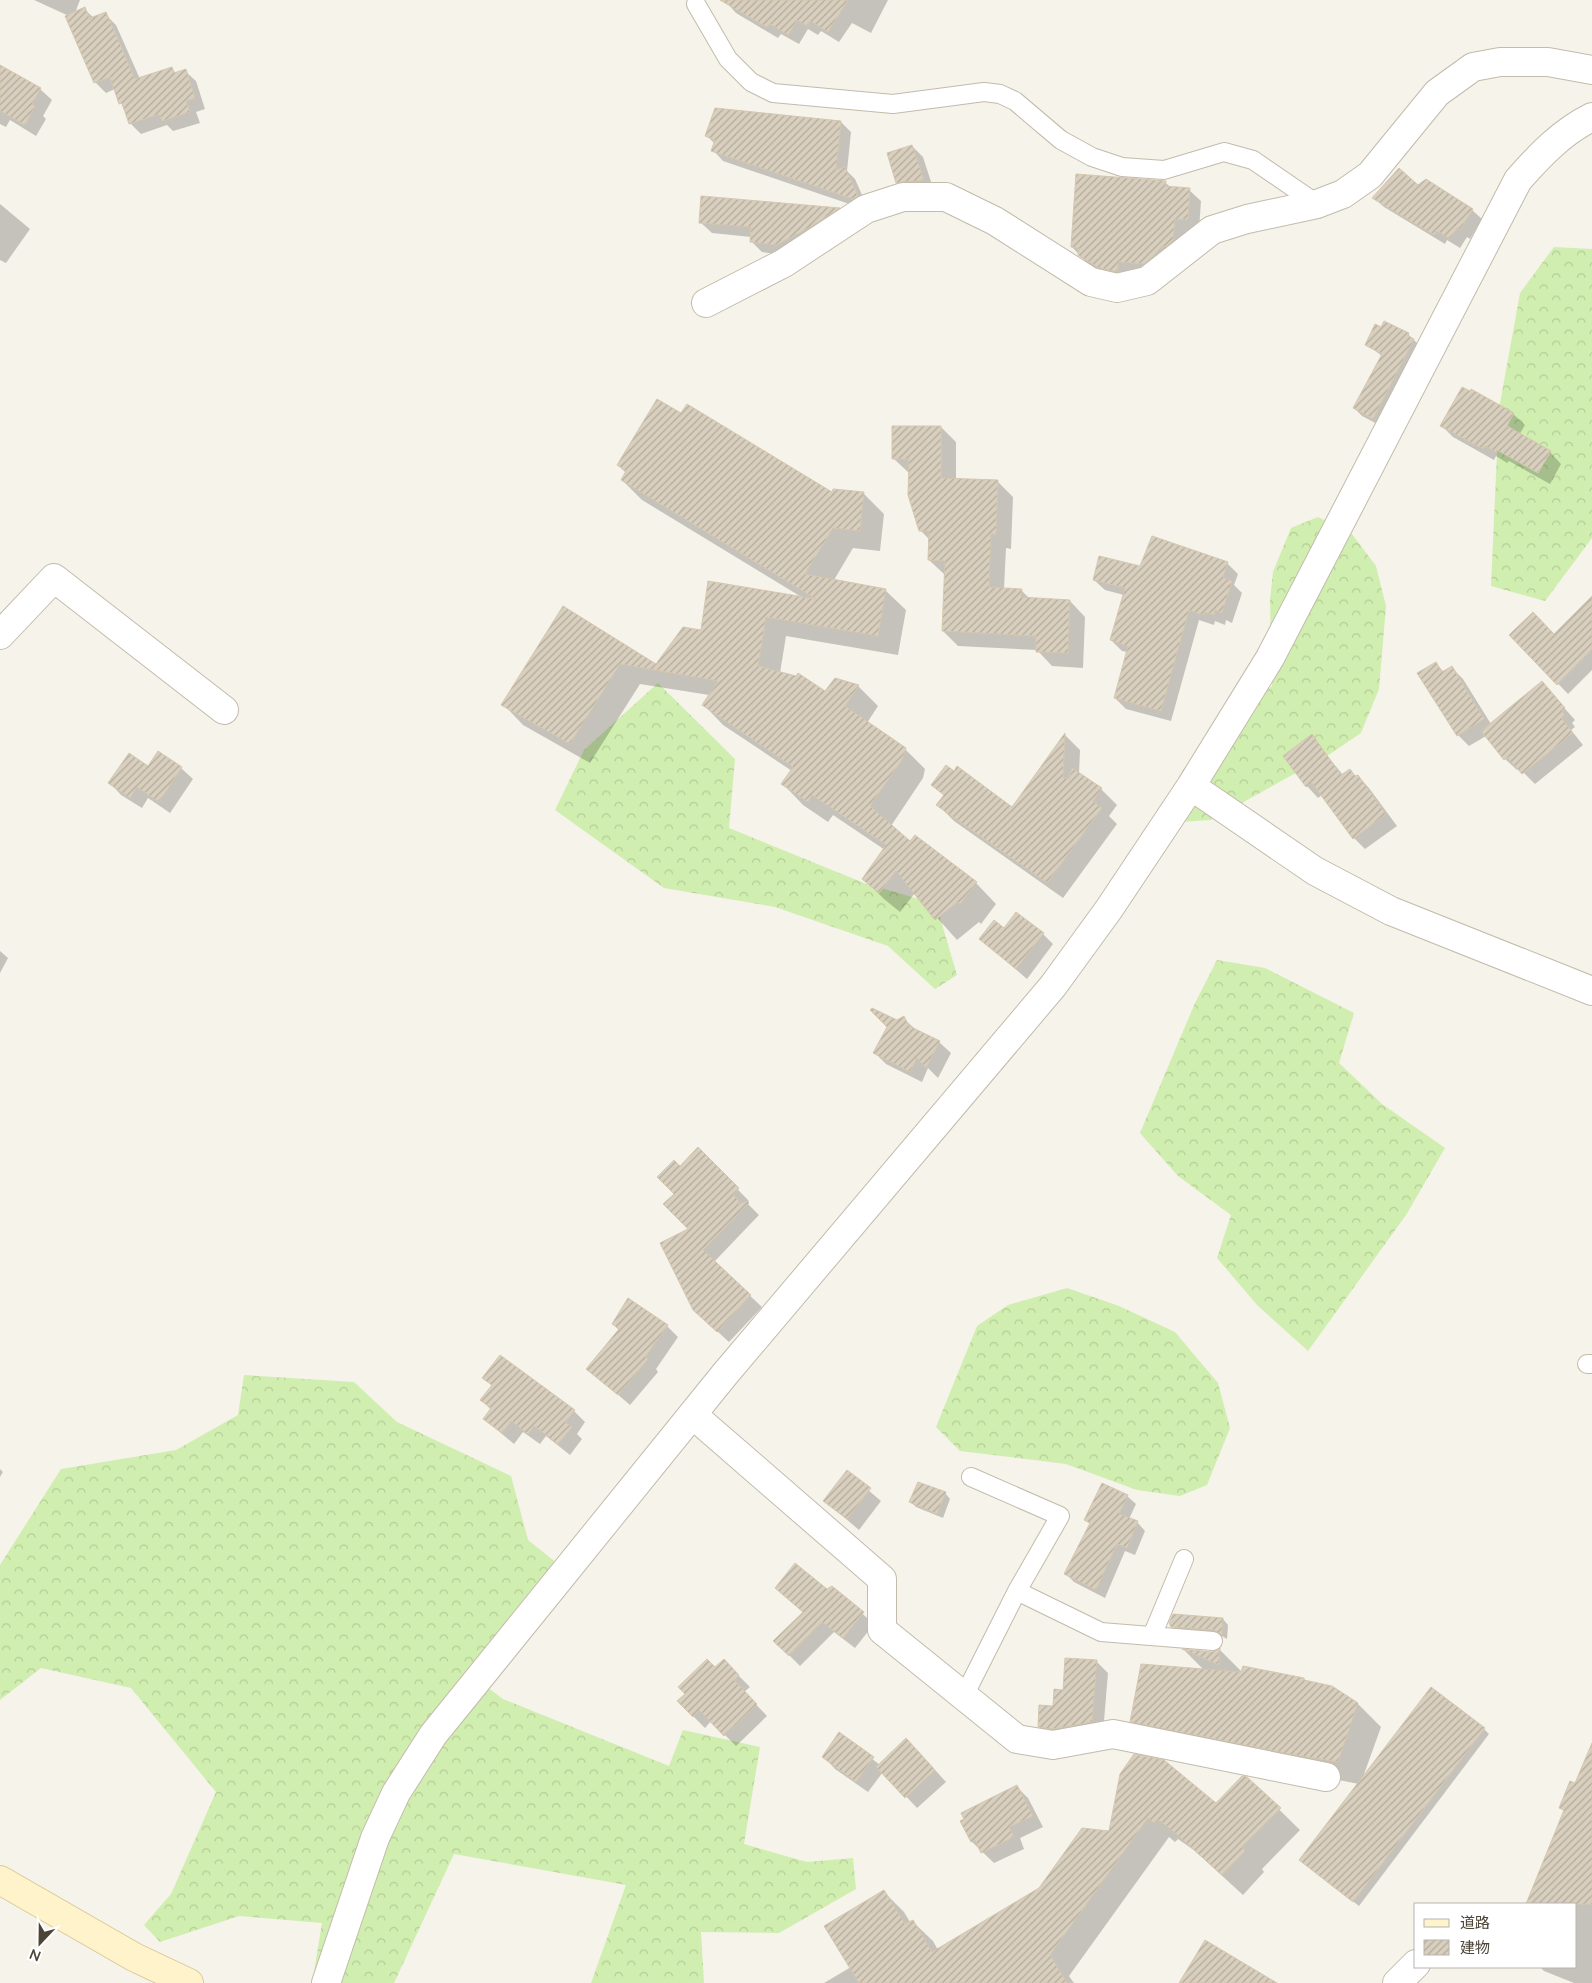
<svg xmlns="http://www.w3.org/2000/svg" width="1592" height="1983" viewBox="0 0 1592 1983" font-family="Lato,'Noto Sans JP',sans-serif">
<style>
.forest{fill:url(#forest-crowns)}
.shadow{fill:#0003}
.building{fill:url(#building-hatch);stroke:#d5c7b0}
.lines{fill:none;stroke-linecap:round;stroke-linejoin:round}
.lane-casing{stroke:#c3bbab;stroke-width:20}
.street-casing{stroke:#c3bbab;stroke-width:30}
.secondary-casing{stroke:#dac996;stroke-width:30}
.lane{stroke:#fff;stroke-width:18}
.street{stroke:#fff;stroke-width:28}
.secondary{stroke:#fff3cb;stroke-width:28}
</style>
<defs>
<pattern id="forest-crowns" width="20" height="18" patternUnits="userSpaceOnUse" patternTransform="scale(1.25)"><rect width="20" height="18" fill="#d0eeaf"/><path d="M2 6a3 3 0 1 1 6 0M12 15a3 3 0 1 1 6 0" fill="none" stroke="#b4cd97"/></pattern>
<pattern id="building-hatch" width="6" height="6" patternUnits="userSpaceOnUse" patternTransform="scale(1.25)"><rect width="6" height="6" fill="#d9cfbe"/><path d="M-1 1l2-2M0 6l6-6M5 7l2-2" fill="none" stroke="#b2aa9b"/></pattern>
</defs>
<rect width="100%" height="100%" fill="#f6f3ea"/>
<path class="forest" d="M 1554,247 L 1592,249 L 1592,538 L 1545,601 L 1491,586 L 1499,409 L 1520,293 Z
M 1318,517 L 1352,534 L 1376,566 L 1386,606 L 1379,689 L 1361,733 L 1330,754 L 1211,820 L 1165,823 L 1182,771 L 1215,736 L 1272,686 L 1270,600 L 1273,572 L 1291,528 Z
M 658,683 L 735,759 L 729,828 L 864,883 L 936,904 L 957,975 L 935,989 L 888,946 L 775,907 L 664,888 L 555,810 L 584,750 Z
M 1217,960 L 1265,968 L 1354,1013 L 1339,1063 L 1382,1104 L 1445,1148 L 1406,1215 L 1308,1351 L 1258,1306 L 1217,1258 L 1231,1215 L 1178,1176 L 1140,1133 L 1195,1003 Z
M 1067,1288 L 1119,1306 L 1175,1332 L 1218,1383 L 1230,1428 L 1207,1485 L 1180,1496 L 1137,1490 L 1066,1464 L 960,1451 L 936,1427 L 977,1326 L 1008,1305 Z
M 244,1375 L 354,1382 L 397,1422 L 511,1476 L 528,1540 L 564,1569 L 474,1677 L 503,1699 L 669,1766 L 683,1730 L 760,1747 L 744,1844 L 807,1862 L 853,1858 L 856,1889 L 779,1933 L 701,1932 L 704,1983 L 591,1983 L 626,1885 L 454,1854 L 394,1983 L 327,1983 L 313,1978 L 322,1923 L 239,1916 L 160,1942 L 144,1925 L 171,1894 L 216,1792 L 131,1688 L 41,1668 L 0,1700 L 0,1565 L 61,1469 L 176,1450 L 238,1415 Z"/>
<path class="shadow" d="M 34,0 L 80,0 L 75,13 L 84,9 L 94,18 L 105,14 L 116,25 L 140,79 L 172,69 L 176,73 L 185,71 L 196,81 L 205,109 L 196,112 L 200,123 L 173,131 L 167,125 L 141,134 L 130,123 L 115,89 L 106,93 L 95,82 L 69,16 Z
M 727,0 L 888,0 L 871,33 L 852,23 L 839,42 L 821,31 L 818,35 L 808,29 L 799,44 L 781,34 L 778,38 L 736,13 L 726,2 Z
M 0,66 L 40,89 L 52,100 L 43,116 L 46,119 L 36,136 L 10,120 L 6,127 L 0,124 Z
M 841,122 L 851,132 L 847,171 L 855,179 L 867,206 L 864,209 L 723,161 L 713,150 L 715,144 L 707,136 Z
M 912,146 L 923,157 L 934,191 L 909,194 L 898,182 Z
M 1165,182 L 1171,188 L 1189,190 L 1201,201 L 1199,230 L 1186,231 L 1184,252 L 1172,262 L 1110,278 L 1091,267 L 1072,247 Z
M 1418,187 L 1472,210 L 1482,219 L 1470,239 L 1467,237 L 1460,248 L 1447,240 L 1445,244 L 1384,207 L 1374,198 Z
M 702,197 L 839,209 L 850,220 L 788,256 L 762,252 L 751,241 L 751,237 L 712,233 L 700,222 Z
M 0,204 L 30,229 L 6,263 L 0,260 Z
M 1382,329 L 1408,334 L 1422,348 L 1381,426 L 1362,416 L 1354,408 L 1382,356 L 1366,344 Z
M 1470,393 L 1513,414 L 1525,425 L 1519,435 L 1550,452 L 1561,464 L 1550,484 L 1509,461 L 1507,463 L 1496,456 L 1494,460 L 1453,437 L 1442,426 Z
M 681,415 L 832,494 L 863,493 L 884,514 L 880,551 L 853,548 L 834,580 L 885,590 L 906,610 L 898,655 L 786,636 L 780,673 L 826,693 L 858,686 L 878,706 L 867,723 L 905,749 L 925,769 L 923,778 L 891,826 L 911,843 L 976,883 L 996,904 L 981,924 L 979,922 L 957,940 L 915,893 L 900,912 L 884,899 L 864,879 L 885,850 L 833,815 L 828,822 L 803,805 L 783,784 L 792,771 L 723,725 L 703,704 L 709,695 L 640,684 L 590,763 L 523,725 L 503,704 L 563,608 L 656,666 L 702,631 L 803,598 L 642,500 L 622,480 L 626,473 L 618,465 Z
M 941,427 L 956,442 L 956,479 L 997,481 L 1013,497 L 1011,549 L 1006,548 L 1004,589 L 1021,590 L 1030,599 L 1070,601 L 1085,617 L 1083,668 L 1052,666 L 1037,650 L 958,646 L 943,631 L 945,575 L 929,560 L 930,540 L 920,530 L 910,474 L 893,458 Z
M 1227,563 L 1238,574 L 1234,585 L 1242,593 L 1232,623 L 1226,620 L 1225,625 L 1215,621 L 1214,625 L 1199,620 L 1171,721 L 1126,709 L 1115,698 L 1127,652 L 1122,651 L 1111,640 L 1124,595 L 1105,590 L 1094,580 L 1141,568 Z
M 1592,603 L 1592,670 L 1568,694 L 1511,635 L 1554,636 Z
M 1436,664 L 1444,672 L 1451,667 L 1463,679 L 1491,724 L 1542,683 L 1575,720 L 1572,723 L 1575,727 L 1571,730 L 1583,745 L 1535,784 L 1519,768 L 1517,770 L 1505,759 L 1486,736 L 1469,746 L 1458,735 Z
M 1065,735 L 1080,750 L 1079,774 L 1101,789 L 1117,805 L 1109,816 L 1117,824 L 1063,898 L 954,821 L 938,805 L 945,796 L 933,785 L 1012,808 Z
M 1311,736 L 1343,775 L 1358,776 L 1369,788 L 1397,826 L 1365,849 L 1354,838 L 1322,795 L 1318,798 L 1307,786 L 1284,756 Z
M 148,767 L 181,768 L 193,779 L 170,813 L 148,798 L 142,808 L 121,795 L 110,783 Z
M 1043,934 L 1053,944 L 1027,979 L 981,939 Z
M 0,951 L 8,958 L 0,973 Z
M 903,1018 L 915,1029 L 939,1042 L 951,1053 L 938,1078 L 928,1068 L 922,1082 L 886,1064 L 875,1053 L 898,1022 Z
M 698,1149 L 749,1201 L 747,1203 L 759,1215 L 714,1262 L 762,1307 L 729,1342 L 706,1321 L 691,1230 L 675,1194 L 680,1167 Z
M 613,1324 L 667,1326 L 678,1337 L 656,1369 L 658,1372 L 630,1405 L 588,1369 L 620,1331 Z
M 484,1378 L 574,1411 L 585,1422 L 577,1434 L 582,1439 L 570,1455 L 546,1436 L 540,1444 L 523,1432 L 514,1444 L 484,1419 L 491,1410 L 482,1400 L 492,1386 Z
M 0,1469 L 3,1472 L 0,1477 Z
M 847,1472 L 881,1501 L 859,1530 L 825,1501 Z
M 945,1493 L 950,1499 L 943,1518 L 916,1507 L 911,1502 Z
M 1127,1496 L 1136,1504 L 1129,1519 L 1137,1522 L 1145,1531 L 1135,1555 L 1125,1551 L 1105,1598 L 1074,1582 L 1066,1574 L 1091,1525 L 1086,1520 Z
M 832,1587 L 874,1624 L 855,1648 L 834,1632 L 800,1666 L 775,1641 L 804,1613 L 776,1588 L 827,1590 Z
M 1223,1619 L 1228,1625 L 1227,1639 L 1220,1635 L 1178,1632 L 1172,1626 Z
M 1220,1650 L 1242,1672 L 1304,1679 L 1307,1682 L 1331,1687 L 1358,1704 L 1381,1727 L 1363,1777 L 1484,1729 L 1489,1734 L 1359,1906 L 1300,1860 L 1359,1784 L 1155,1744 L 1132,1721 L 1204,1670 L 1185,1651 L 1213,1653 Z
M 1096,1661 L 1108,1673 L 1103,1733 L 1051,1738 L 1039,1726 L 1064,1691 Z
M 715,1669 L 735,1672 L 750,1687 L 744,1692 L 767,1716 L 736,1746 L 711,1721 L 705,1728 L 693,1716 L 687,1694 Z
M 840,1734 L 880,1765 L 918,1751 L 946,1782 L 917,1808 L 883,1772 L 868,1792 L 835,1769 L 824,1757 Z
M 1592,1745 L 1592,1983 L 1574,1983 L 1544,1971 L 1540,1967 L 1576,1967 L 1576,1904 L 1527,1904 L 1565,1811 L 1561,1807 L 1576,1785 Z
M 1122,1774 L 1216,1804 L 1247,1778 L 1300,1830 L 1262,1869 L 1264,1872 L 1243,1895 L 1195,1851 L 1178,1839 L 1175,1842 L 1169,1837 L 1069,1976 L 1074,1983 L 824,1983 L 851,1967 L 884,1892 L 904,1912 L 910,1922 L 912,1921 L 933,1941 L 938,1950 L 1040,1889 L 1110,1832 Z
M 1017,1787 L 1028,1798 L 1043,1827 L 1020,1838 L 1024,1849 L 994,1863 L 972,1842 L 962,1822 Z"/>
<path class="building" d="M 720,0 L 848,0 L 828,32 L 810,21 L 807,26 L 797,20 L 788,35 L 770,24 L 768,28 Z
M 85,7 L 91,22 L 90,18 L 106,12 L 135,79 L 172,67 L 174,73 L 186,69 L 195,98 L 186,101 L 190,112 L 162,121 L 159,114 L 129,124 L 122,103 L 119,104 L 110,77 L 94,83 L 65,16 Z
M 0,65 L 41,88 L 32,104 L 35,106 L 25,125 L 0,111 Z
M 715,108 L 841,121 L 836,170 L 845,167 L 858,196 L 853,199 L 711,151 L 715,140 L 705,136 Z
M 912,145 L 924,180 L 896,183 L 887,153 Z
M 1399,168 L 1418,185 L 1426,179 L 1473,209 L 1460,230 L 1457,228 L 1450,239 L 1437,231 L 1434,235 L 1372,198 Z
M 1076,174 L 1166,181 L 1165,186 L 1190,188 L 1188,219 L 1175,220 L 1173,240 L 1166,247 L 1161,246 L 1161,250 L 1144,264 L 1119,262 L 1117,272 L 1097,267 L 1078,255 L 1079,248 L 1071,247 Z
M 701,196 L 840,208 L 807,229 L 776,245 L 750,242 L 751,227 L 699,223 Z
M 1384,321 L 1409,333 L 1408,336 L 1414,339 L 1373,419 L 1353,408 L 1382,354 L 1365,345 L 1375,324 L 1381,327 Z
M 1462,387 L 1470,391 L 1471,389 L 1514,413 L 1507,426 L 1551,451 L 1538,473 L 1497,450 L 1496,452 L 1485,446 L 1483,449 L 1440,426 Z
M 657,399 L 681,413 L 687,404 L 832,492 L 833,489 L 864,492 L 860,531 L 833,528 L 805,574 L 886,589 L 878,636 L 766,617 L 758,666 L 796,676 L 798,673 L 825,691 L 835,678 L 859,685 L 845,706 L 906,748 L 903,758 L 870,806 L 910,841 L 915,835 L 977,882 L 960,904 L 958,902 L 935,920 L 896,871 L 879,893 L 862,879 L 886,845 L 812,795 L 808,802 L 781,784 L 793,767 L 702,705 L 718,681 L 620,664 L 570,744 L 501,705 L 563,606 L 656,664 L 683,627 L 701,630 L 708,581 L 816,599 L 621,480 L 626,471 L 617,465 Z
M 892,426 L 941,426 L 941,478 L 998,480 L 996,534 L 991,534 L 989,587 L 1022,589 L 1021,597 L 1070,600 L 1068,653 L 1036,652 L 1036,636 L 942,631 L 945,561 L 928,560 L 929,531 L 919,531 L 908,495 L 909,459 L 892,459 Z
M 1152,536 L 1228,562 L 1223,578 L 1232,581 L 1222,613 L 1215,610 L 1214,615 L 1204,612 L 1203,615 L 1189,610 L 1161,711 L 1114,698 L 1128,646 L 1110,640 L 1125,588 L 1093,580 L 1099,556 L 1140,566 Z
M 1592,596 L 1592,649 L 1557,685 L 1509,635 L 1533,612 L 1554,634 Z
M 1436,662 L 1442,672 L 1452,666 L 1484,719 L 1457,736 L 1417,673 Z
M 1542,681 L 1565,708 L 1562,711 L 1564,715 L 1561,718 L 1573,733 L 1522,774 L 1507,757 L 1504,760 L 1481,731 Z
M 1065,733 L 1063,778 L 1069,779 L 1072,768 L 1102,788 L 1093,801 L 1102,808 L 1047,883 L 936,805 L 944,795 L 931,785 L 946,765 L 954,771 L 957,766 L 1012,807 Z
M 1312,734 L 1341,775 L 1350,769 L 1355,776 L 1358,775 L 1386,814 L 1353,839 L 1312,783 L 1306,787 L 1283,756 Z
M 158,751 L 182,767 L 159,802 L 137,787 L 130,798 L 108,783 L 129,753 L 148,766 Z
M 1016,912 L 1044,933 L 1016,969 L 979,939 L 994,920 L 1004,928 Z
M 872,1008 L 897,1020 L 904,1016 L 909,1026 L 940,1041 L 926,1068 L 917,1058 L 910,1072 L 873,1053 L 887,1027 L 870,1010 Z
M 698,1147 L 739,1188 L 733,1195 L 739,1201 L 737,1203 L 739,1204 L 747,1201 L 749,1203 L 703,1250 L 751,1295 L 717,1332 L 693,1310 L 660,1243 L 688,1229 L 663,1204 L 674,1194 L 657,1177 L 674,1160 L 680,1166 Z
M 628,1298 L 668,1325 L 645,1357 L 648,1359 L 618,1395 L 586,1369 L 619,1329 L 612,1324 Z
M 500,1355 L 575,1410 L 565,1422 L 572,1427 L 558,1444 L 534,1426 L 528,1434 L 511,1421 L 502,1433 L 483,1419 L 491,1408 L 480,1400 L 492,1385 L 482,1378 Z
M 847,1470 L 871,1488 L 847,1519 L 823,1501 Z
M 918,1482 L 946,1492 L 937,1514 L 909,1502 Z
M 1102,1483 L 1128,1495 L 1119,1514 L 1138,1521 L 1127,1548 L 1117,1544 L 1096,1590 L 1064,1574 L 1090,1523 L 1084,1520 Z
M 795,1563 L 827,1589 L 832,1586 L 864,1612 L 843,1638 L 822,1622 L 789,1656 L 773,1641 L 803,1612 L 775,1588 Z
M 1173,1614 L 1223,1618 L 1222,1635 L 1214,1630 L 1171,1627 L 1169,1623 Z
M 1220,1648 L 1219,1665 L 1182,1649 L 1212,1652 Z
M 1065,1658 L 1097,1660 L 1092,1722 L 1053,1729 L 1038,1727 L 1039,1705 L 1053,1706 L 1054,1689 L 1063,1690 Z
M 707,1659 L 715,1667 L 724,1659 L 739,1675 L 734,1680 L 757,1704 L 724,1736 L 699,1710 L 693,1717 L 677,1701 L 685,1694 L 678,1687 Z
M 1141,1664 L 1241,1672 L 1243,1666 L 1304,1678 L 1304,1680 L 1332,1686 L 1358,1703 L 1338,1762 L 1289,1754 L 1130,1722 Z
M 1431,1687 L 1485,1728 L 1353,1902 L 1299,1860 Z
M 839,1732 L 874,1757 L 856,1782 L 822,1757 Z
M 906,1738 L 935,1770 L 905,1798 L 876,1767 Z
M 1592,1743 L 1592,1904 L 1526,1904 L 1564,1810 L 1559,1808 L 1570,1781 L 1575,1783 Z
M 1134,1754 L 1164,1760 L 1216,1803 L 1242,1776 L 1247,1777 L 1281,1808 L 1242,1848 L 1245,1851 L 1222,1875 L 1173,1831 L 1157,1819 L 1154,1823 L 1148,1818 L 1050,1955 L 1067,1983 L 859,1983 L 824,1926 L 884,1890 L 905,1924 L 913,1920 L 932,1952 L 1039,1888 L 1082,1828 L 1109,1831 L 1120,1774 Z
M 1017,1785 L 1033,1816 L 1009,1827 L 1014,1837 L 981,1853 L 975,1840 L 971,1842 L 960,1821 L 964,1819 L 961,1813 Z
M 1205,1940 L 1277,1983 L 1179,1983 Z"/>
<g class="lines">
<defs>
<path id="lane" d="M 696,4 L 728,59 L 751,82 L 773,93 L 893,104 L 984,92 L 1000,94 L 1015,101 L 1061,140 L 1092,157 L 1122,167 L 1164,170 L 1224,152 L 1253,160 L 1317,204
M 1587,1364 L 1592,1364
M 1017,1591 L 1101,1632 L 1213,1641
M 1152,1636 L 1184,1559
M 964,1696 L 1017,1591 L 1060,1516 L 971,1477"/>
<path id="street" d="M 706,303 L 784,263 L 866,209 L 903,197 L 946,197 L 995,221 L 1091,282 L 1117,288 L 1147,281 L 1212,230 L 1247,219 L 1317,204 L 1343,194 L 1370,175 L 1437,93 L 1473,67 L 1500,62 L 1548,62 L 1592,70
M 0,635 L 54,578 L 224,710
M 1191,786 L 1315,871 L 1391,911 L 1592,991
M 693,1415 L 882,1579 L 882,1630 L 1017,1739 L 1053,1745 L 1113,1734 L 1326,1777
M 326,1983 L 375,1838 L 396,1793 L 433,1735 L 725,1374 L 1053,986 L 1109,909 L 1191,786 L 1270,658 L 1518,180 C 1540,155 1562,132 1592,117
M 1397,1983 L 1416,1964"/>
<path id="secondary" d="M 0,1880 L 134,1957 L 189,1983"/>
</defs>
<use href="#lane" class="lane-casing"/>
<use href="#street" class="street-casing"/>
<use href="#secondary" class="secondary-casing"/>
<use href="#lane" class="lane"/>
<use href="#street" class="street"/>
<use href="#secondary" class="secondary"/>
</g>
<rect x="1414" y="1903" width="162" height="65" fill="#ffffff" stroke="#b7b4af"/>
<rect x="1424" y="1919" width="25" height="8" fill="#fff3cb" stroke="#b7b4af"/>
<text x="1460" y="1928" font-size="15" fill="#4b4437">道路</text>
<rect x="1424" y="1940" width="25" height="15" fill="url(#building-hatch)" stroke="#b7b4af"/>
<text x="1460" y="1953" font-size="15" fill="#4b4437">建物</text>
<g transform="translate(40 1943) rotate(202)" stroke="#ffffff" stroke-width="4" paint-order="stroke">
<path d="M0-4L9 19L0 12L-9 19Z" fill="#4b4437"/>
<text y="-8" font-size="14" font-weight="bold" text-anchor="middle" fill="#4b4437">N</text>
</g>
</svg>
